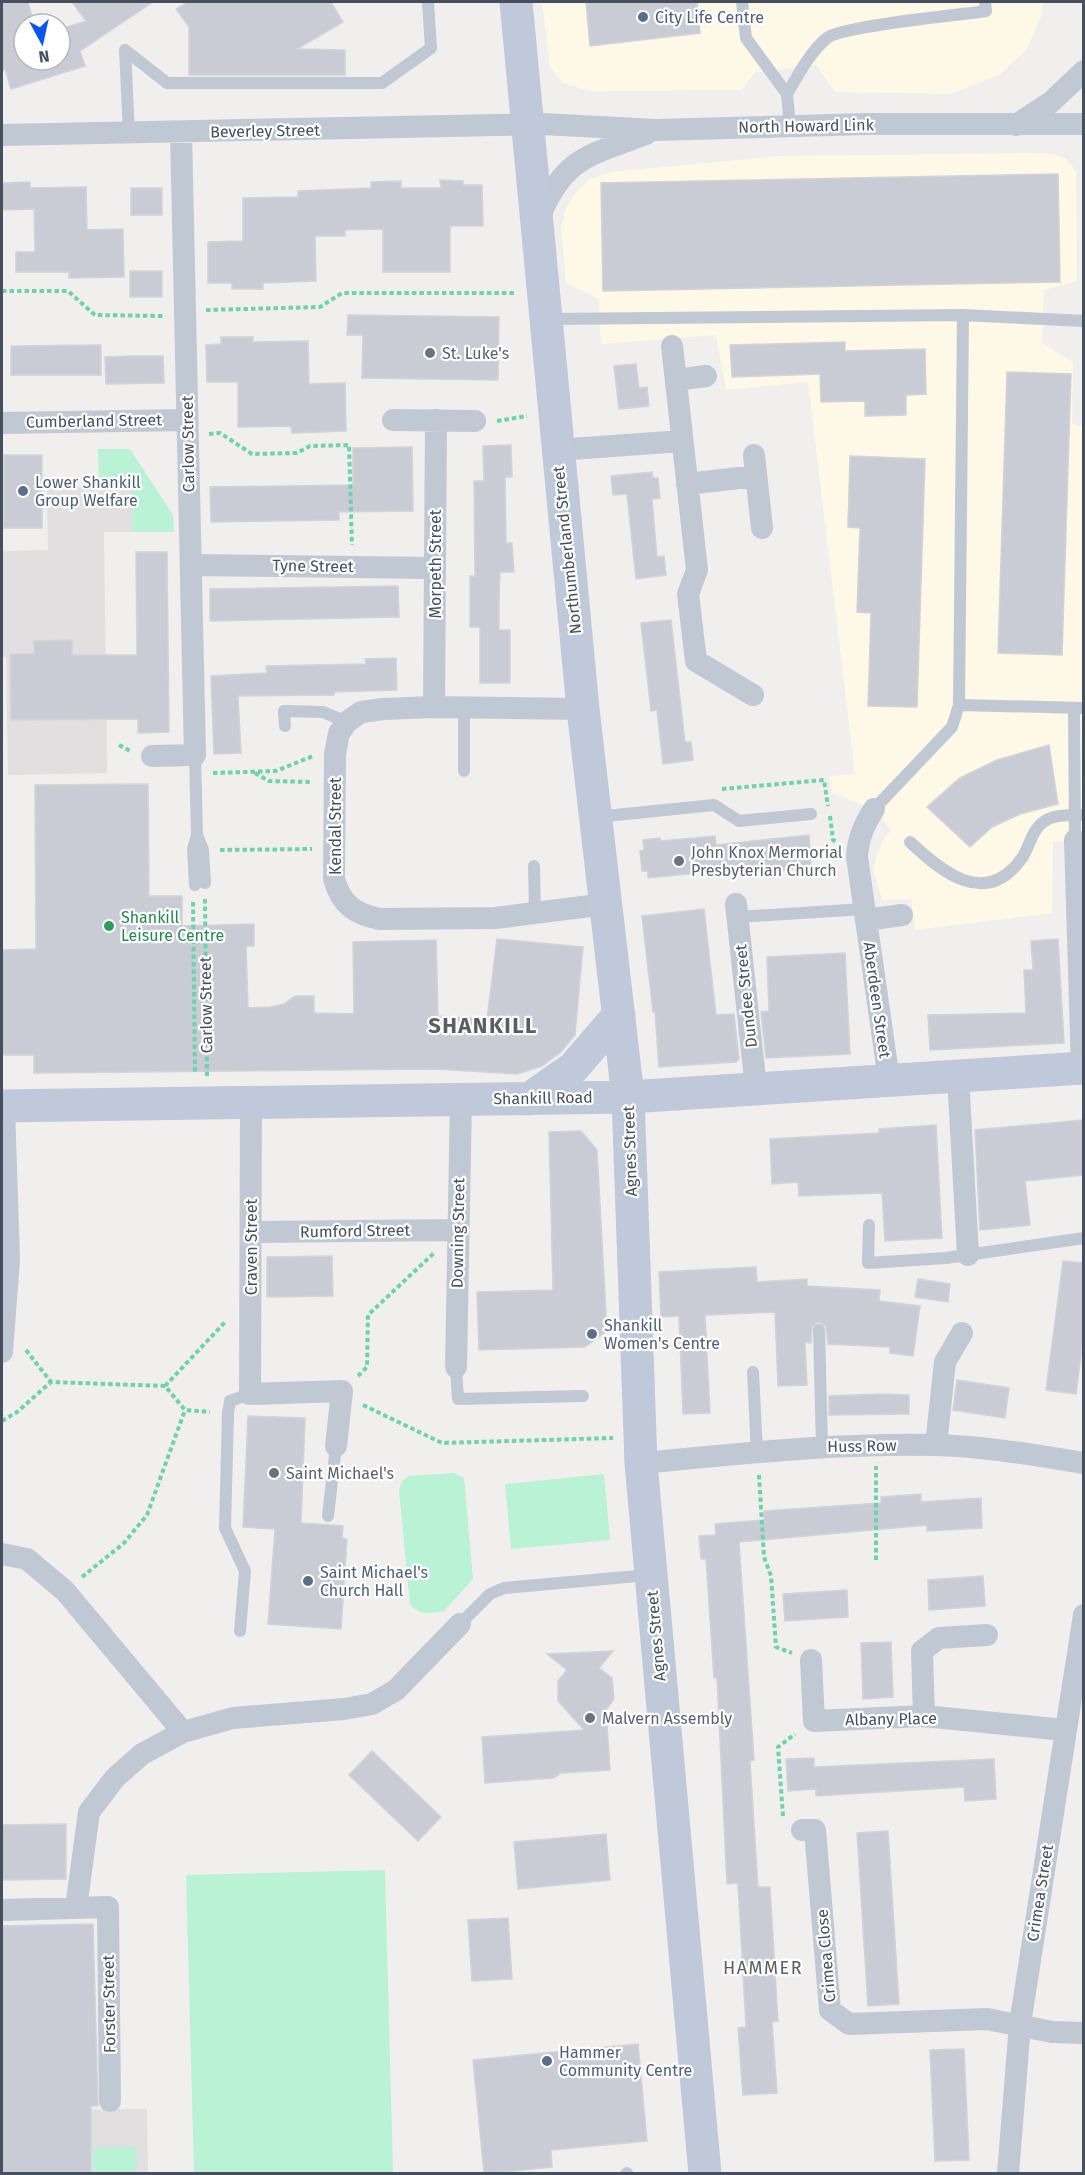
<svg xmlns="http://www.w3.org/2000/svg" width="1085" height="2175" viewBox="0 0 1085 2175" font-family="'Fira Sans',sans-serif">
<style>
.commercial{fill:#fdf9e6}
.education{fill:#e2dfe0}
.green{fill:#b9f2d5}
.building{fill:#c9ccd4;stroke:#d1d3da;stroke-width:1.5}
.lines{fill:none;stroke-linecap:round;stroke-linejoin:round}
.path{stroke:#6ed2ac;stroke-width:4;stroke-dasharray:4.5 3;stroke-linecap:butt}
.lane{stroke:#c0c8d4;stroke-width:12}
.street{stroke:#c0c8d4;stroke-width:22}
.secondary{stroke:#bfc9d9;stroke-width:33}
.service-dot{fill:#5c6f8a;stroke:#fff;stroke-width:2}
.worship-dot{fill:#6b7280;stroke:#fff;stroke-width:2}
.leisure-dot{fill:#2e9e5b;stroke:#fff;stroke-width:2}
.labels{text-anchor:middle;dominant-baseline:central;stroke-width:4.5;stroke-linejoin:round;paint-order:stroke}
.service-label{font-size:16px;fill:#4e5e75;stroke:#fff;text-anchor:start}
.street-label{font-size:16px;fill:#454f5d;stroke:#fff}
.worship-label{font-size:16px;fill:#5b616d;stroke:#fff;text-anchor:start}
.leisure-label{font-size:16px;fill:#27864d;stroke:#fff;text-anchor:start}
.neighbourhood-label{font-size:18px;letter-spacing:1.5px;fill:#5a5d64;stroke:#fff}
.district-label{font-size:22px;font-weight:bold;letter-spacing:1.5px;fill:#5a5d64;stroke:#fff}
</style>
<rect width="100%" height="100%" fill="#f1eeee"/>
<path class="commercial" d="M 542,2 L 1042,2 L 1042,14 L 1027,49 L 999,75 L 951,94 L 835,92 L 816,65 L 756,72 L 741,90 L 589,91 L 563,83 L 550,67 Z
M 1049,153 L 1066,159 L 1076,171 L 1077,281 L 1044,290 L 1042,343 L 1073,362 L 1072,424 L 1083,426 L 1084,840 L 1053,842 L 1052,913 L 915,930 L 911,899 L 882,900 L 873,868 L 882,841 L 891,830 L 874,809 L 832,793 L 829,776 L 855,774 L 808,382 L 726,390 L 716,335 L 601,344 L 599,299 L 566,283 L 561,228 L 566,208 L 577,191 L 590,179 L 611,172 L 779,156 Z"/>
<path class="education" d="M 132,486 L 132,532 L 104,532 L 107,773 L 8,775 L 6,657 L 2,657 L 2,551 L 48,550 L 47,488 Z
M 147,2109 L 148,2173 L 2,2173 L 2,2110 Z"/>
<path class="green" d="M 98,449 L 130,449 L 173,515 L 174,532 L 132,532 L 132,487 L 99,487 Z
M 454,1473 L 464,1478 L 473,1579 L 444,1611 C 431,1613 418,1616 410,1604 L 399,1490 L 402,1481 L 409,1476 Z
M 604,1474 L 610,1540 L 511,1549 L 505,1484 Z
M 385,1870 L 393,2173 L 194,2173 L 186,1875 Z
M 136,2147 L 137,2173 L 93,2173 L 93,2148 Z"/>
<path class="building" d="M 2,2 L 28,2 L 34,24 L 24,24 L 24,60 L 60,60 L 60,29 L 86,21 L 72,2 L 153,2 L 80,51 L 85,66 L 11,89 L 5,69 L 2,71 Z
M 188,2 L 331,2 L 343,22 L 297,49 L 345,50 L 345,75 L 189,75 L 189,27 L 176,9 Z
M 586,2 L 697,2 L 700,33 L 590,46 Z
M 1058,174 L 1060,282 L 603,291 L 601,183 Z
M 440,180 L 463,181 L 463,185 L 482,185 L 483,226 L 450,226 L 450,272 L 383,272 L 383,229 L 345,230 L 345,236 L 315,236 L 316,281 L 263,283 L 263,289 L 232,289 L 232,283 L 208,283 L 208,242 L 243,241 L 243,198 L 298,197 L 298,191 L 371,188 L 371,182 L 401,181 L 401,188 L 441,188 Z
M 30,182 L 30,188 L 86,187 L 87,230 L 123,229 L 124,277 L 69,278 L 69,272 L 16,272 L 16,252 L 35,252 L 34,209 L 2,210 L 2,183 Z
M 131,188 L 162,188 L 162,215 L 131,215 Z
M 130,271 L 162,271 L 162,297 L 130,297 Z
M 348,315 L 499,317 L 498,380 L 362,378 L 363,335 L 347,335 Z
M 221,337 L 253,337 L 253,342 L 308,341 L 309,384 L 345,383 L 346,431 L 292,433 L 291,426 L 238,427 L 238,382 L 207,382 L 206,345 L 221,344 Z
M 845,342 L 845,351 L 925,349 L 926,394 L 906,395 L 906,415 L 865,416 L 865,401 L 821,402 L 820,374 L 732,377 L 730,345 Z
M 101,345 L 101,375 L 11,375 L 11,346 Z
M 134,356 L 163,356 L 164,383 L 106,384 L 105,357 Z
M 636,364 L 639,388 L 647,387 L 649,406 L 619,409 L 614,366 Z
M 1007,372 L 1071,374 L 1062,655 L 998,653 Z
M 511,445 L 512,477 L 505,477 L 506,543 L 512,543 L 514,572 L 500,572 L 499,602 L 499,630 L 510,630 L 510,683 L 480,683 L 480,627 L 470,627 L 470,576 L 475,576 L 474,481 L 484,481 L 483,446 Z
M 412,447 L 413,511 L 339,512 L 339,520 L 211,522 L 210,487 L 353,485 L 353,448 Z
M 4,455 L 42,455 L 42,528 L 4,528 Z
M 850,456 L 925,459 L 917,707 L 868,706 L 871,613 L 857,612 L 860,528 L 848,527 Z
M 652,472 L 653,478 L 658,478 L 660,498 L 652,499 L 657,557 L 664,556 L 666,575 L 636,579 L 627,494 L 613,495 L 611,476 Z
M 136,552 L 167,552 L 169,732 L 138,733 L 138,719 L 11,720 L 10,654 L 34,654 L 34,641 L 72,640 L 72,655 L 137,655 Z
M 398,586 L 399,617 L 210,621 L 210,589 Z
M 671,620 L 685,742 L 691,742 L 693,760 L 663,764 L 657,710 L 651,711 L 641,623 Z
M 396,658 L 397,690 L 334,692 L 334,695 L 238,696 L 241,753 L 214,754 L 211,676 L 267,673 L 266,666 L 366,664 L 365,659 Z
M 1049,745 L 1058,804 L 1020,814 L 992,827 L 970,847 L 927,807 L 960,778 L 997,760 Z
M 148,784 L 149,896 L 182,896 L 182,926 L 254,924 L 254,946 L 246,946 L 248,1008 L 271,1007 L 284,1004 L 295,996 L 314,996 L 314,1013 L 354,1014 L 353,942 L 436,940 L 438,1016 L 487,1019 L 497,939 L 583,947 L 575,1035 L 561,1052 L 542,1066 L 517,1074 L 435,1069 L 34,1073 L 34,1055 L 2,1055 L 2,950 L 36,949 L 35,785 Z
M 809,835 L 811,867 L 737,875 L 736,869 L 648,878 L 648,871 L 642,871 L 640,851 L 644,850 L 643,840 L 660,838 L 661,841 L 715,836 L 716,845 Z
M 704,909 L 716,1015 L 734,1014 L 739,1059 L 736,1062 L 659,1067 L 655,1012 L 653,1012 L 642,916 Z
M 1058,939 L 1064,1043 L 930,1050 L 928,1015 L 1026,1013 L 1024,970 L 1033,970 L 1031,941 Z
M 845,953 L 850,1054 L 766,1058 L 761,1012 L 769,1011 L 767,957 Z
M 1083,1120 L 1083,1175 L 1025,1181 L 1030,1225 L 980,1230 L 975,1130 Z
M 936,1125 L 942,1238 L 885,1241 L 882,1193 L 799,1196 L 798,1182 L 772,1184 L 770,1139 L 879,1133 L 879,1129 Z
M 581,1131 L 597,1150 L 607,1331 L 585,1347 L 479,1350 L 477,1292 L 553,1290 L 549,1132 Z
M 332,1256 L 333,1296 L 267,1297 L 267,1257 Z
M 1063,1261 L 1083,1263 L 1083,1340 L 1076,1394 L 1046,1390 Z
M 756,1267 L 757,1282 L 807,1279 L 807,1286 L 880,1290 L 879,1301 L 920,1306 L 913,1356 L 890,1353 L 890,1347 L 828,1344 L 826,1326 L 818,1322 L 812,1327 L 811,1343 L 805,1342 L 807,1385 L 778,1386 L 775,1312 L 705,1315 L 710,1413 L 683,1414 L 679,1316 L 661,1317 L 659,1272 Z
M 918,1279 L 950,1284 L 948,1302 L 915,1297 Z
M 957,1380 L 1009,1388 L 1005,1418 L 953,1410 Z
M 879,1394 L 909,1395 L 909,1414 L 829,1415 L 829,1396 Z
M 248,1416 L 305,1418 L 301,1523 L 343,1526 L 342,1538 L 347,1539 L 341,1629 L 268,1624 L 275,1529 L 243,1527 Z
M 921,1494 L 921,1502 L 981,1498 L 982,1528 L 927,1531 L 927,1525 L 739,1542 L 754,1760 L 750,1761 L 758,1887 L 770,1887 L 778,2021 L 772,2022 L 777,2093 L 743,2095 L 738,2028 L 746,2027 L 738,1883 L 727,1884 L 717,1678 L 714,1678 L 706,1559 L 701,1559 L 699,1536 L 716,1535 L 715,1524 L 764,1520 L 764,1511 L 881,1503 L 881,1497 Z
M 983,1576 L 985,1606 L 929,1610 L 928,1580 Z
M 847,1590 L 848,1617 L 785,1621 L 783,1594 Z
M 891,1642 L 893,1697 L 863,1699 L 861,1643 Z
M 613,1651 L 599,1668 L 612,1678 L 614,1699 L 606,1710 L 610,1770 L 561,1773 L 554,1778 L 485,1783 L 482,1737 L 584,1730 L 558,1701 L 558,1681 L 567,1670 L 547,1654 Z
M 372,1751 L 441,1817 L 418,1841 L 349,1775 Z
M 814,1758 L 814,1767 L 994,1759 L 996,1799 L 965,1801 L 964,1787 L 816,1796 L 816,1789 L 788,1791 L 786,1759 Z
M 66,1824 L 66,1879 L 2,1880 L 2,1825 Z
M 888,1831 L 899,2004 L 868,2006 L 857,1833 Z
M 606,1834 L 610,1880 L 518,1889 L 514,1842 Z
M 508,1918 L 512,1979 L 472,1981 L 468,1920 Z
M 93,1924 L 98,2106 L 91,2106 L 91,2174 L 2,2174 L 2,1926 Z
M 638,2044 L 647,2141 L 551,2150 L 552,2167 L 484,2174 L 473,2060 Z
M 964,2049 L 969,2160 L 935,2161 L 930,2050 Z"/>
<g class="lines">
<path class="path" d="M 2,291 L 68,291 L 95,315 L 163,316
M 206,310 L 320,307 L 342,293 L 515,293
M 497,421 L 527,416
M 209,434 L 220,433 L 252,454 L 297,453 L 310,446 L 349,445 L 352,545
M 119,745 L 132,752
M 213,773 L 276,771 L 313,756
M 255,773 L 269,781 L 311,782
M 722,789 L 824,780 L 828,806
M 830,816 L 833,840 L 837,842
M 220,850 L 312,849
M 205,899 L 207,1077
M 193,902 L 195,1074
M 26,1350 L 51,1382
M 358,1376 L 367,1367 L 368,1315 L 434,1253
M 165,1386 L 226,1321
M 363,1405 L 442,1443 L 613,1438
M 2,1421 L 17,1412 L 51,1382 L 165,1386 L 185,1410 L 210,1412
M 759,1475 L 764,1557 L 771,1576 L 776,1647 L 792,1653
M 876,1560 L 876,1466
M 82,1577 L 124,1543 L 147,1515 L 185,1410
M 783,1816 L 778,1747 L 795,1734"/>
<path class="lane" d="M 742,2 L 746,38 L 787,94 L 790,126
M 787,94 C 798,75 810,52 827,38 C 841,26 960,15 986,11 L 985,2
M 129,134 L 125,50 L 167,83 L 382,83 L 431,48 L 428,2
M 963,315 L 959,705 L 1084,708
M 548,319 L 963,315 L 1084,321
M 1074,708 L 1075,840
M 285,726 L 284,711 L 323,712 L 347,722
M 195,755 L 197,835 L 203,850 L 205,883
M 464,771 L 464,708
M 874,809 L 952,727 L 959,705
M 596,817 L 714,805 L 739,821 L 811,814
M 910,842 C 942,872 986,909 1022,858 C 1029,848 1031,833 1040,825 C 1050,814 1069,815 1084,815
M 534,866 L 535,913
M 195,885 L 193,849 L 197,835
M 737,917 L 864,909
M 869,1225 L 868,1263 L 946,1258 L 1084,1238
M 819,1330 L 822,1447
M 456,1367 L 458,1399 L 583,1396
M 753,1372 L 757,1453
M 328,1516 L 336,1446
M 460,1624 L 490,1594 L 504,1588 L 649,1575
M 240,1631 L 245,1571 L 225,1528 L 228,1413 L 230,1401 L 250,1394
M 626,2174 L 627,2173"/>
<path class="street" d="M 1016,125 L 1051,102 L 1084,71
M 2,135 L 543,124 L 656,130 L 866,124 L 1084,124
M 539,218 C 564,157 588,156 646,134
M 672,346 L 697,570 L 688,594 L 696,661 L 753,695
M 676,380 L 706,376
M 393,420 L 475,421
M 2,423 L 187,420
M 557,450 L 682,441
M 754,455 L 762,528
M 687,484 L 756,476
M 191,565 L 435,568
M 434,707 L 436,420
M 583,709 L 434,707 L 383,709 L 361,712 L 347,722 L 339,733 L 335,754 L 334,879 C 341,904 354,914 380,919 L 495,918 L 606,904
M 152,756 L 195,755 L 181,133
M 874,809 C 864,825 858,838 857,857 L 889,1080
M 1075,840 L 1082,1068
M 736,904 L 756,1088
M 866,920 L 902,915
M 958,1076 L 968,1255
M 251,1101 L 250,1394 L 342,1391 L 336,1446
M 251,1232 L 458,1230
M 2,1352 L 9,1260 L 4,1106
M 456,1367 L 461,1099
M 936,1445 L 945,1362 L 962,1333
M 641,1463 C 738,1454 835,1443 933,1445 C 984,1446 1034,1455 1084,1463
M 2,1554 L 27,1559 L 65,1591 L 183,1732 L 233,1718 L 344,1709 L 372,1704 L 396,1690 L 460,1624
M 811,1660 L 814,1721 L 924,1716 L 1065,1730
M 924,1716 L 922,1651 L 939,1638 L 987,1635
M 802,1830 L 815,1830 L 830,2010 L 849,2024 L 987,2019 L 1052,2032 L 1084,2033
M 76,1908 L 89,1812 L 115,1778 L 142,1754 L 183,1732
M 2,1910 L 108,1907 L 110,2101
M 1008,2174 L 1020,2024 L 1084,1615"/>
<path class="secondary" d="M 516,2 L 583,709 L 628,1097 L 641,1463 L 705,2174
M 529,1099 L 573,1068 L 619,1015
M 2,1106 L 628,1097 L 1084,1068"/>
</g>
<g class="service-dot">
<circle cx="643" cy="17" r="6"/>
<circle cx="23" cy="491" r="6"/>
<circle cx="592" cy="1334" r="6"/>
<circle cx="308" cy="1581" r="6"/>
<circle cx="547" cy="2061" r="6"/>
</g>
<g class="worship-dot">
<circle cx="430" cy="353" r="6"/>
<circle cx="679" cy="861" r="6"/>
<circle cx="274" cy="1473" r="6"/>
<circle cx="590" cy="1718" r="6"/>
</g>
<circle class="leisure-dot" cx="109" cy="926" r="6"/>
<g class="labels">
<g class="service-label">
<text x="655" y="17">City Life Centre</text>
<text x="35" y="482">Lower Shankill<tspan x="35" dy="18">Group Welfare</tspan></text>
<text x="604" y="1325">Shankill<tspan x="604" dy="18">Women's Centre</tspan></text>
<text x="320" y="1572">Saint Michael's<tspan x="320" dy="18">Church Hall</tspan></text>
<text x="559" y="2052">Hammer<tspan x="559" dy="18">Community Centre</tspan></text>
</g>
<g class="street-label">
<text transform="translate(806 126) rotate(-1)">North Howard Link</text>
<text transform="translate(265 131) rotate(-1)">Beverley Street</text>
<text transform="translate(94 421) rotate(-1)">Cumberland Street</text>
<text transform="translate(188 444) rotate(-91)">Carlow Street</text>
<text transform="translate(567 550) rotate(-96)">Northumberland Street</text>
<text transform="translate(435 564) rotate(-90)">Morpeth Street</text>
<text transform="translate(313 566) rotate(1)">Tyne Street</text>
<text transform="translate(335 826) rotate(-90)">Kendal Street</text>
<text transform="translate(746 996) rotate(-96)">Dundee Street</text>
<text transform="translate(877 1000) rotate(82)">Aberdeen Street</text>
<text transform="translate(206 1005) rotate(-91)">Carlow Street</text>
<text transform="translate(543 1098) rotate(-1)">Shankill Road</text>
<text transform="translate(630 1151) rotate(-92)">Agnes Street</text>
<text transform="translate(355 1231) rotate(-1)">Rumford Street</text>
<text transform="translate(458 1233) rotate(-89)">Downing Street</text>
<text transform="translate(251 1247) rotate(-90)">Craven Street</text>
<text transform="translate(862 1446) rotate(-1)">Huss Row</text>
<text transform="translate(656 1636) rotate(-95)">Agnes Street</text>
<text transform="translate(891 1719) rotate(-1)">Albany Place</text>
<text transform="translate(1040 1893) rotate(-81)">Crimea Street</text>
<text transform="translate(826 1956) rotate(-95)">Crimea Close</text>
<text transform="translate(109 2004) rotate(-91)">Forster Street</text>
</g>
<g class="worship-label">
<text x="442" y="353">St. Luke's</text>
<text x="691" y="852">John Knox Mermorial<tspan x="691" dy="18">Presbyterian Church</tspan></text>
<text x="286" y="1473">Saint Michael's</text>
<text x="602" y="1718">Malvern Assembly</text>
</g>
<g class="leisure-label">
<text x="121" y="917">Shankill<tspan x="121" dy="18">Leisure Centre</tspan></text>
</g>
<g class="neighbourhood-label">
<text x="763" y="1968">HAMMER</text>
</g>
<g class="district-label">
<text x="483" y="1025">SHANKILL</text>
</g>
</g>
<rect width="1085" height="2175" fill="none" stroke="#454f5d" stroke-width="6"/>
<g transform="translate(42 42) rotate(172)"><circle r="28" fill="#ffffff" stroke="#b5b9be" stroke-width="1.5"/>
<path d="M0-4.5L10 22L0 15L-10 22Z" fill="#0c55ed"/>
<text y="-9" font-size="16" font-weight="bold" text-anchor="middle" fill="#454f5d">N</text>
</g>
</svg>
